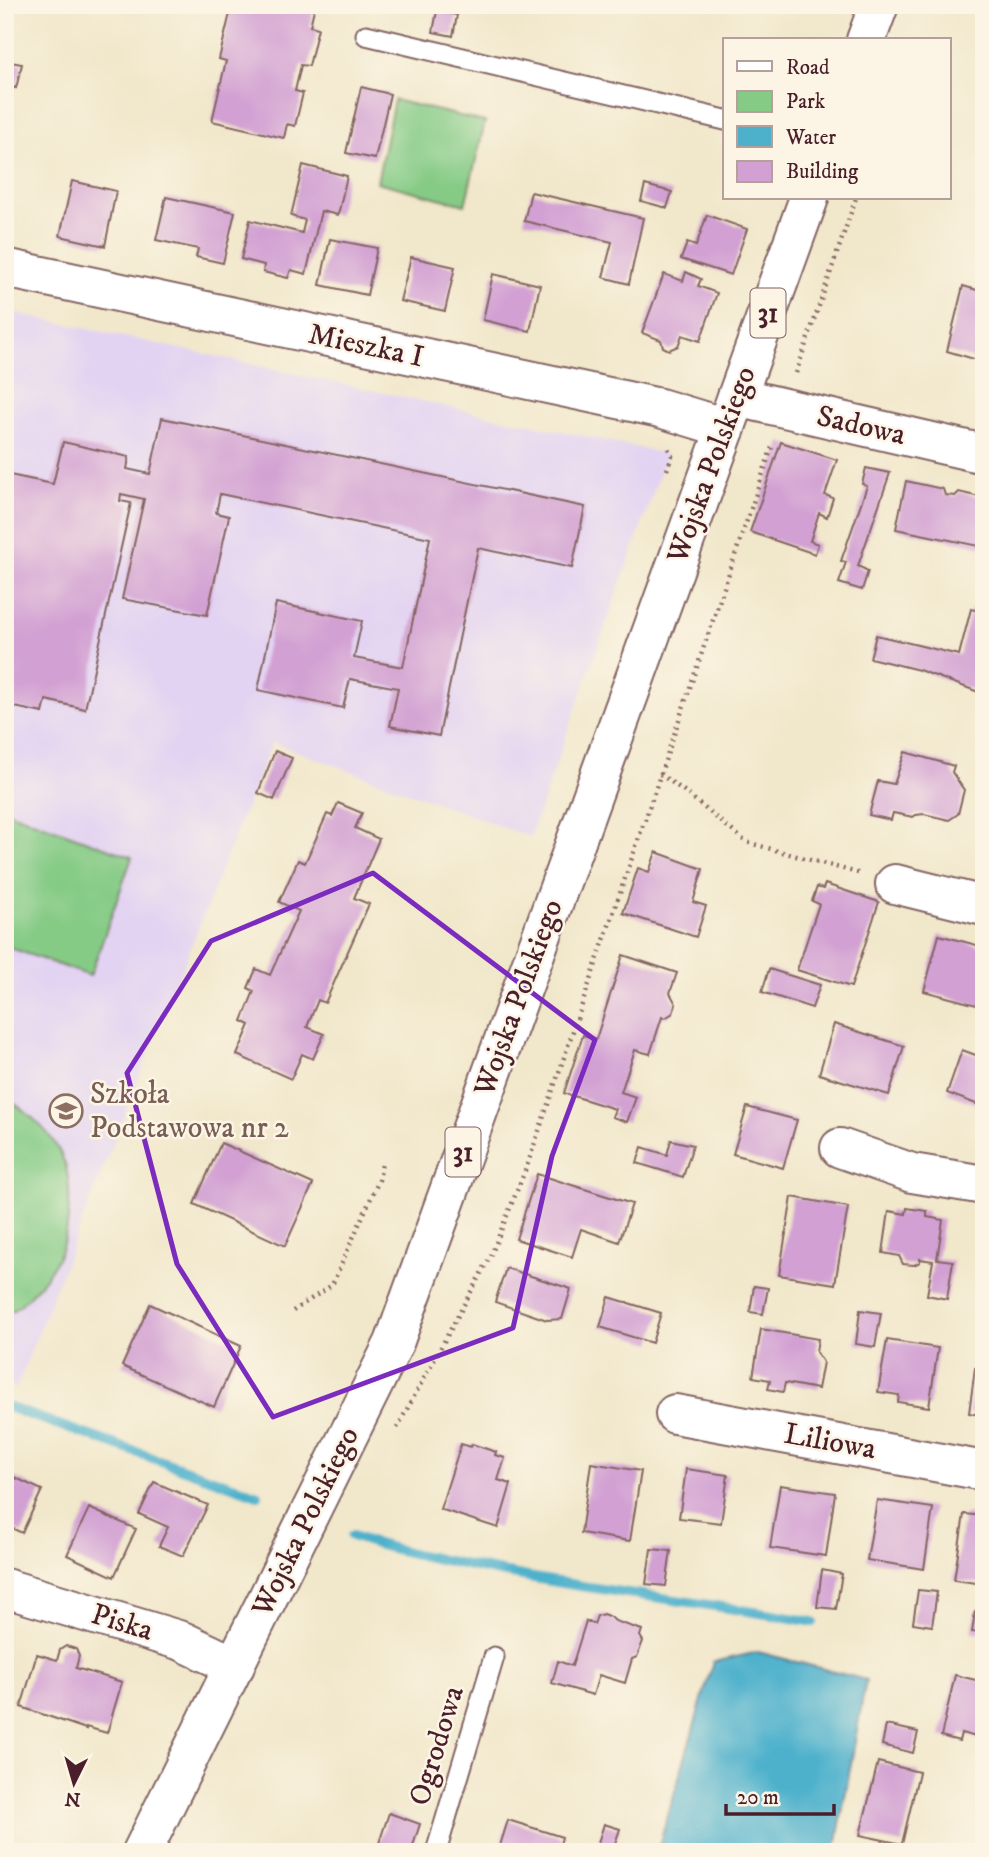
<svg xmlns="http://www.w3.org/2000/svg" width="989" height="1857" viewBox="0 0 989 1857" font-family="'IM FELL DW Pica',serif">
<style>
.built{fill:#e3d3f2}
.green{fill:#85cb86;stroke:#687558;stroke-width:2}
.water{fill:#4db1cc;stroke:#4c687c;stroke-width:2}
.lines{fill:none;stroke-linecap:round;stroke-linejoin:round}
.stream{stroke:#4db1cc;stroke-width:10}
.building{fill:#d2a0d3}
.service-casing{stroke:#846563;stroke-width:23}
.minor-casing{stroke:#846563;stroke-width:42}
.primary-casing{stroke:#846563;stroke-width:42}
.path{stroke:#846563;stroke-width:4.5;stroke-dasharray:2 5;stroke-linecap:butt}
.service{stroke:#fff;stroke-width:19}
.minor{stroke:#fff;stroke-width:38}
.primary{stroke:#fff;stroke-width:38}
.marked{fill:none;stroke:#7b2cbf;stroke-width:5;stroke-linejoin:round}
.labels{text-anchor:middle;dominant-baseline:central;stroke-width:5;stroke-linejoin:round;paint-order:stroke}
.shield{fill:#fcf5e5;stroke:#7f5f63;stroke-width:2}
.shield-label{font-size:28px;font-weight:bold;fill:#4a1f2b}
.street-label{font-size:30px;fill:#4a1f2b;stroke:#fcf5e5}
.education-label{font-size:30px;fill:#785e54;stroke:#fcf5e5;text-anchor:start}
</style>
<rect width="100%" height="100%" fill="#fcf5e5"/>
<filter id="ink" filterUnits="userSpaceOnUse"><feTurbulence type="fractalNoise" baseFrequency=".0143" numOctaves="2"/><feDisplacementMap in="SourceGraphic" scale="14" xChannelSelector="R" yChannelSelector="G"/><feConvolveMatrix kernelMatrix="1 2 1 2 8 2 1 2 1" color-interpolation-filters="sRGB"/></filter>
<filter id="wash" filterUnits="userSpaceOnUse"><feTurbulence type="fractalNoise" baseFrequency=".00686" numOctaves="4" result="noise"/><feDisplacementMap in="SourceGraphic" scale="28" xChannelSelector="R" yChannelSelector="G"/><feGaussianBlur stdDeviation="1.57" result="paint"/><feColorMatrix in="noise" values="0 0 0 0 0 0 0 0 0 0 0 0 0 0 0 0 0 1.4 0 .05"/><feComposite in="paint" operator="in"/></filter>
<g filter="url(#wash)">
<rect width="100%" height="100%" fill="#f1e7cb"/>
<path class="built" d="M 5,311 L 667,454 L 530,837 L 272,742 L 16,1388 L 5,1384 Z"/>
<path class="green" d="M 394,100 L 485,122 L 465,205 L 377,182 Z
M 5,811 L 132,857 L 90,976 L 5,946 Z
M 5,1097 C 29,1113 52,1132 63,1159 C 73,1182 70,1227 61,1250 C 53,1271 26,1305 5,1315 Z"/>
<path class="water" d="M 758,1652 L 866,1680 L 835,1852 L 662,1852 L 659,1846 L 713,1662 Z"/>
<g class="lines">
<path class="stream" d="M 5,1406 L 258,1495
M 352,1536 C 391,1550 430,1557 471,1566 C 584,1590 699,1601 813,1622"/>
</g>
<g id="blocks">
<path class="building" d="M 232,5 L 315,5 L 310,26 L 318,28 L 309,66 L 301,65 L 295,91 L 303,93 L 295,126 L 287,124 L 284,138 L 212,121 L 226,61 L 219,59 Z
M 437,11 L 457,15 L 453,36 L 433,32 Z
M 5,61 L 22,64 L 16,88 L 5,86 Z
M 361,87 L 390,94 L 375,159 L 346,153 Z
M 303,165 L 347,176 L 338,215 L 321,211 L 306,274 L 291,270 L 288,278 L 263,272 L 264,265 L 241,259 L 250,220 L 302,233 L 305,220 L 291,216 Z
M 72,181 L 116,191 L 105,246 L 60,236 Z
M 645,185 L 672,192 L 667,208 L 641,201 Z
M 531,192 L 643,218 L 629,284 L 603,277 L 612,242 L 524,221 Z
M 166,197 L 235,212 L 223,263 L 196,257 L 198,249 L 156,240 Z
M 707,215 L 747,229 L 731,275 L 681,259 L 687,243 L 696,246 Z
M 330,239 L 377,248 L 367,295 L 320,285 Z
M 411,257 L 455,267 L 445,311 L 400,301 Z
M 686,272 L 701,279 L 698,286 L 717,293 L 700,341 L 682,335 L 678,346 L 669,350 L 663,347 L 661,340 L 642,333 L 664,274 L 683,281 Z
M 493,274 L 540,285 L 530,331 L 483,320 Z
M 963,286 L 984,292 L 984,362 L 947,351 Z
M 162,418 L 585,507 L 572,568 L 478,548 L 439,736 L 390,726 L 398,688 L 350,679 L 343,708 L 258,690 L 276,603 L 362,621 L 354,658 L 403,667 L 430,538 L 220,494 L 216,513 L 229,516 L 207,615 L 122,599 L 144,499 L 121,494 L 120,501 L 131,503 L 85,709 L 46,700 L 43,713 L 5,705 L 5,474 L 53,484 L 63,442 L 129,457 L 127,469 L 150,474 Z
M 781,442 L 837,460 L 825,495 L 833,498 L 827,517 L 819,513 L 810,541 L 818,544 L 815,554 L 750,532 Z
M 866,468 L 890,473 L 858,566 L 868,571 L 862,590 L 839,583 L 846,562 L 841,561 L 867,486 L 862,484 Z
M 906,481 L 943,489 L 945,495 L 955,496 L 959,492 L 984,498 L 984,547 L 896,529 Z
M 971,609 L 984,612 L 984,694 L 919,670 L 870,658 L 876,635 L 959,655 Z
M 275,751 L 292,758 L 274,800 L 258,793 Z
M 905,752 L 954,766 L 952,772 L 964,790 L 958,814 L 949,820 L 924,814 L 916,815 L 913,817 L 893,813 L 891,820 L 869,815 L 878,781 L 894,784 Z
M 338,803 L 362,813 L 355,828 L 379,839 L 354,898 L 369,904 L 325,1003 L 318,1000 L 307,1027 L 324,1034 L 313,1059 L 302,1054 L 291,1079 L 237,1055 L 250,1025 L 242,1021 L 254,991 L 248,988 L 256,969 L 270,975 L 299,911 L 279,902 L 298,860 L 305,863 L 327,814 L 332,816 Z
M 656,852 L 703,869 L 693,902 L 706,906 L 696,937 L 623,913 L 638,868 L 649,872 Z
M 825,884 L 879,902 L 851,987 L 797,970 L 819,904 L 812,901 L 817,887 L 823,889 Z
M 939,935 L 984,947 L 984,1007 L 924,991 Z
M 623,955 L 677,973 L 670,993 L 676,1004 L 673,1013 L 665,1018 L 662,1017 L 650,1054 L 635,1050 L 621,1092 L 636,1097 L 627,1122 L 612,1117 L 615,1109 L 564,1093 L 583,1035 L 596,1039 Z
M 769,969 L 820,985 L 812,1008 L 762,992 Z
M 834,1024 L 904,1046 L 889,1095 L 819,1074 Z
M 962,1050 L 984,1058 L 984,1107 L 947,1093 Z
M 747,1107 L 797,1120 L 783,1168 L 733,1154 Z
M 671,1140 L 693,1145 L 683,1177 L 637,1163 L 642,1147 L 667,1155 Z
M 221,1143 L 313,1184 L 285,1246 L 194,1204 Z
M 537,1174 L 632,1204 L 619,1242 L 581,1229 L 572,1257 L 516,1239 Z
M 792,1197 L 848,1207 L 835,1284 L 779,1275 Z
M 907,1208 L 927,1211 L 927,1217 L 943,1220 L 937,1259 L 953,1261 L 947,1299 L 927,1295 L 933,1261 L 920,1259 L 920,1262 L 914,1265 L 903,1264 L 899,1256 L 883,1253 L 889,1211 L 906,1214 Z
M 506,1268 L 571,1289 L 562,1319 L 547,1320 L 495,1302 Z
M 754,1286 L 768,1288 L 763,1314 L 750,1312 Z
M 609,1297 L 661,1313 L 652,1343 L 600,1327 Z
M 150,1304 L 241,1346 L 214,1407 L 122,1366 Z
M 860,1310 L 881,1313 L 875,1347 L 856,1344 Z
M 761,1329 L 818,1339 L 816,1352 L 823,1362 L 818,1389 L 785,1383 L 783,1392 L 768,1389 L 770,1380 L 753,1377 Z
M 887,1340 L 938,1348 L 929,1407 L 898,1402 L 899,1395 L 878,1392 Z
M 975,1368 L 984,1369 L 984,1416 L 969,1413 Z
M 461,1444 L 471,1447 L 472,1444 L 496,1452 L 495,1455 L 505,1458 L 498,1480 L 511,1484 L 498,1528 L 440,1509 Z
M 591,1463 L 641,1471 L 630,1541 L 581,1533 Z
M 686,1469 L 728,1475 L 721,1523 L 679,1518 Z
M 5,1473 L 42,1490 L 22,1533 L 5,1525 Z
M 154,1482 L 208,1505 L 183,1556 L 159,1546 L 168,1527 L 139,1514 Z
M 780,1485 L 835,1493 L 826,1556 L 770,1548 Z
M 877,1500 L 933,1508 L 924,1569 L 867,1560 Z
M 89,1508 L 136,1529 L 114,1577 L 67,1555 Z
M 964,1514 L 984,1516 L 984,1584 L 954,1580 Z
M 651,1549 L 671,1551 L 666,1586 L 646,1584 Z
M 822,1570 L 842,1574 L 836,1609 L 817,1607 Z
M 918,1590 L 937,1592 L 932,1626 L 913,1623 Z
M 975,1612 L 984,1614 L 984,1633 L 972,1632 Z
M 603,1614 L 611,1617 L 615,1621 L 642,1630 L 640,1636 L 643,1641 L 637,1657 L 632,1659 L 625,1683 L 599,1675 L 593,1695 L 552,1683 L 558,1661 L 572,1666 L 586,1621 L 594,1624 L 597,1616 Z
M 66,1646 L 76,1649 L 79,1656 L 76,1668 L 122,1682 L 107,1733 L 86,1727 L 86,1729 L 21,1707 L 37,1654 L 57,1660 L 60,1650 Z
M 955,1675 L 984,1682 L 984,1739 L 961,1733 L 959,1741 L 941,1736 Z
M 886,1725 L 918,1732 L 913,1753 L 882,1745 Z
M 878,1762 L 919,1772 L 902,1844 L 860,1835 Z
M 389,1813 L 420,1824 L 411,1852 L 376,1852 Z
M 508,1820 L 562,1837 L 558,1852 L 498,1852 Z
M 604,1824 L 620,1829 L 612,1852 L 595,1852 Z"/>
</g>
</g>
<g filter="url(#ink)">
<use href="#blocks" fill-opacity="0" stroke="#846563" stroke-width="2"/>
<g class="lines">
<defs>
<path id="service" d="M 366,35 L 725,120
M 436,1852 L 494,1657"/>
<path id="minor" d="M 5,268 L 660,408 L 726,428
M 737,397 L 984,454
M 895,884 L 984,906
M 840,1148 L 912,1173 L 984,1185
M 675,1414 L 984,1471
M 5,1588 L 182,1641 L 235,1666"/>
<path id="primary" d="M 866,40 L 879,5
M 142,1852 L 394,1343 L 809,198"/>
</defs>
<use href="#service" class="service-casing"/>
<use href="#minor" class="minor-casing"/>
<use href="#primary" class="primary-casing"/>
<path class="path" d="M 796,373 L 856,198
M 667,470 L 672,456 L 668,448
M 660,774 L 684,791 L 746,842 L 861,874
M 293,1311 L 332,1285 L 379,1180 L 382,1164
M 397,1428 L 491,1255 L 527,1166 L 773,444"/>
<use href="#service" class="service"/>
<use href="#minor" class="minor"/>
<use href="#primary" class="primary"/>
</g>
</g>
<path class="marked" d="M 373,873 L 595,1040 L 552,1156 L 513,1328 L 273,1417 L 177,1264 L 127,1073 L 211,941 Z"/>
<defs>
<symbol id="school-ring" viewBox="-11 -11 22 22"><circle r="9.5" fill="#fcf5e5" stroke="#8d6e63" stroke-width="1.5"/><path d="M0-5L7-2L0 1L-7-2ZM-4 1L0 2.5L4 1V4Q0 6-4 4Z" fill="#8d6e63"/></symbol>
</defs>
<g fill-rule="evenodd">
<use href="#school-ring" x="47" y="1092" width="38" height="38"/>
</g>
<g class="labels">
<g class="shield">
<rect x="750.5" y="288.5" width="35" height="49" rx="5"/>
<rect x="445.5" y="1127.5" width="35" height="49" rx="5"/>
</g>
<g class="shield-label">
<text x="768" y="313">31</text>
<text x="463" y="1152">31</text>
</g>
<g class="street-label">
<text transform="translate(366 346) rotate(12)">Mieszka I</text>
<text transform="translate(861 426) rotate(13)">Sadowa</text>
<text transform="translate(712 465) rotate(-70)">Wojska Polskiego</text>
<text transform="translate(519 998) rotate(-70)">Wojska Polskiego</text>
<text transform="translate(830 1442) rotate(10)">Liliowa</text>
<text transform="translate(306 1522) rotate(-64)">Wojska Polskiego</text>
<text transform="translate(122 1623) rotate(17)">Piska</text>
<text transform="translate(437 1746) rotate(-73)">Ogrodowa</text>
</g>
<g class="education-label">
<text x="90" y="1094">Szkoła<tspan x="90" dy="34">Podstawowa nr 2</tspan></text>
</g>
</g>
<rect width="989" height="1857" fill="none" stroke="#fcf5e5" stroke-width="28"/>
<rect x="723" y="38" width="228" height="161" fill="#fcf5e5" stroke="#b59f9b" stroke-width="2"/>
<rect x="737" y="61" width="35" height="10" fill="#ffffff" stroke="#b59f9b" stroke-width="2"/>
<text x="786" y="74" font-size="21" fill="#4a1f2b">Road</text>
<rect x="737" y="91" width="35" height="21" fill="#85cb86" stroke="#b59f9b" stroke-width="2"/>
<text x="786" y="108" font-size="21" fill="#4a1f2b">Park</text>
<rect x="737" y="126" width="35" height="21" fill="#4db1cc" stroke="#b59f9b" stroke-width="2"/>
<text x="786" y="144" font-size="21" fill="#4a1f2b">Water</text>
<rect x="737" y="161" width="35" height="21" fill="#d2a0d3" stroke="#b59f9b" stroke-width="2"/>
<text x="786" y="178" font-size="21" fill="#4a1f2b">Building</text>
<g transform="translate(74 1783) rotate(185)" stroke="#fcf5e5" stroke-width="5" paint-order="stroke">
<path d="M0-5L12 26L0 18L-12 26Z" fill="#4a1f2b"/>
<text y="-10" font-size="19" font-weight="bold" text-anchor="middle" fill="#4a1f2b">N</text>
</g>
<path d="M726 1804v10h108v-10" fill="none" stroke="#4a1f2b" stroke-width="3.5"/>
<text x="737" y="1804" font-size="21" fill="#4a1f2b" stroke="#fcf5e5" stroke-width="5" paint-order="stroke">20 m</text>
</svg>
